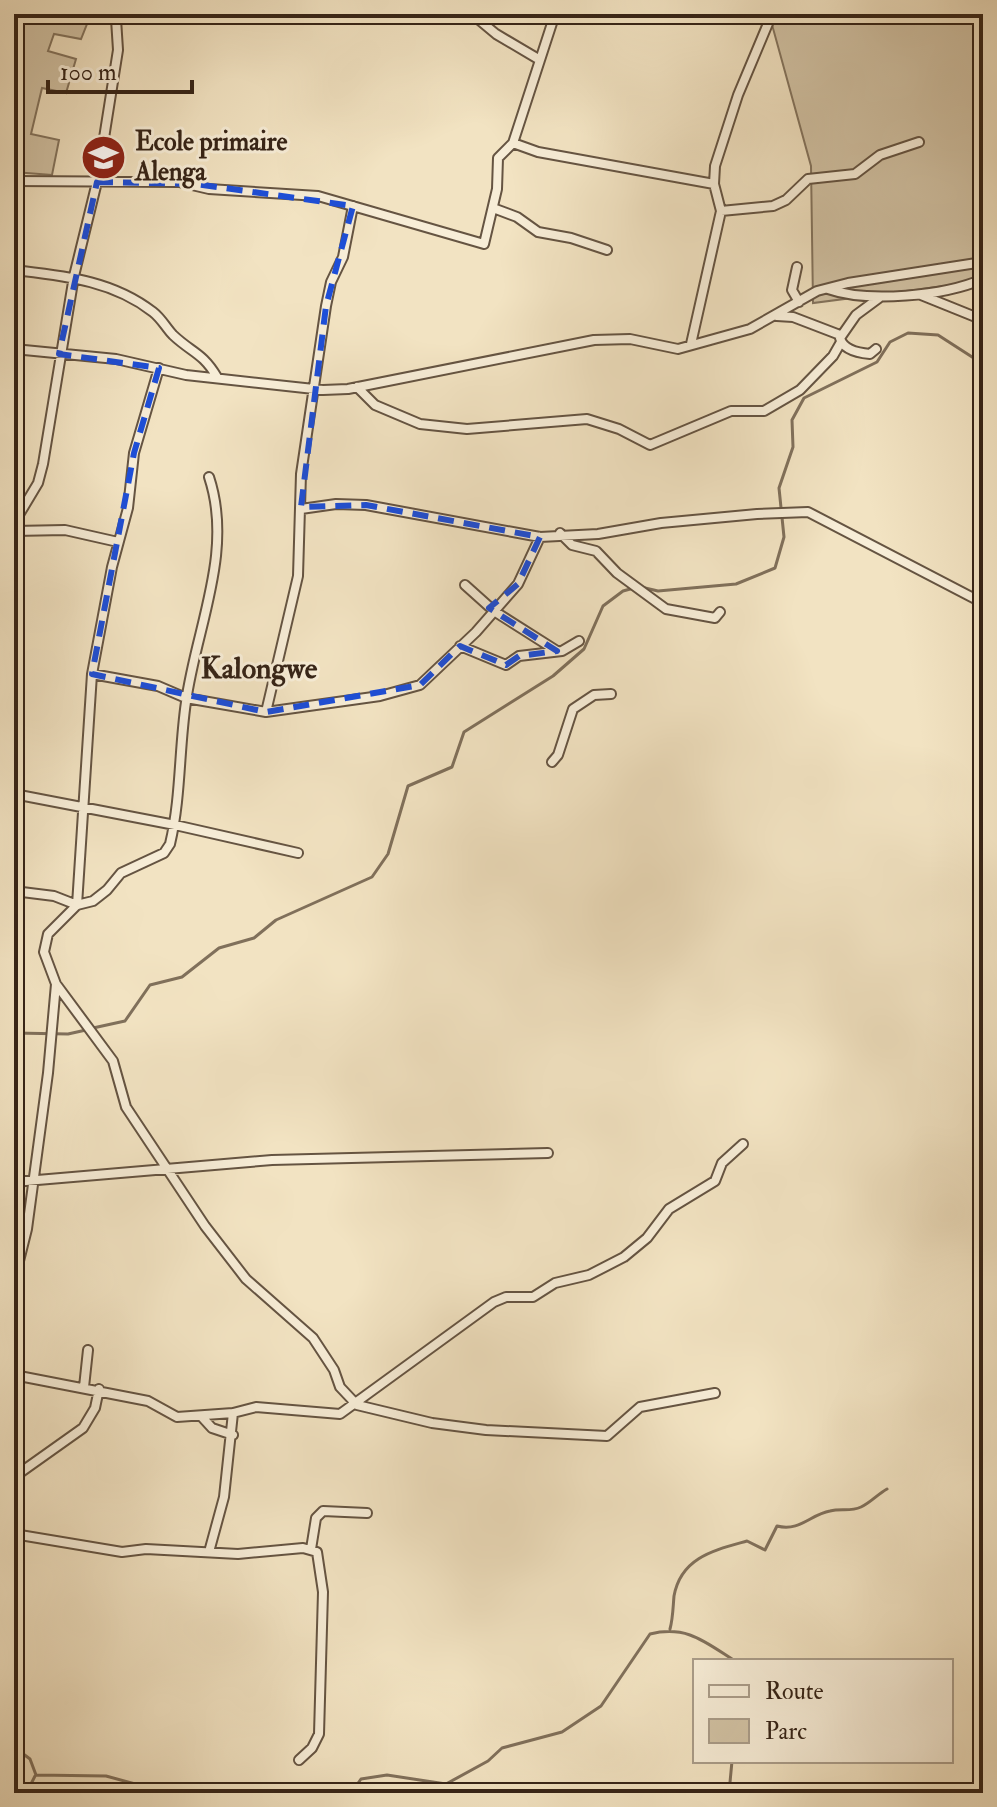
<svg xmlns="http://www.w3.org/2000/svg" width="997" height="1807" viewBox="0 0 997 1807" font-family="'IM FELL Double Pica',serif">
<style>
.green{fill:#d2c3a5;stroke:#84745e;stroke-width:2}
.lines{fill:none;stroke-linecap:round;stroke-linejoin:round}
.stream{stroke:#80705b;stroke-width:3}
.street-casing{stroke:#655442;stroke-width:12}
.street{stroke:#f7edd7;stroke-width:8}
.marked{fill:none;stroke:#1d4ed8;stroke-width:6;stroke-dasharray:16 10;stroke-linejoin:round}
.labels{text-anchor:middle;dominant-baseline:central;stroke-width:6;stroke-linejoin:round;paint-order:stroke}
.poi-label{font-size:26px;font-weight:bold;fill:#362417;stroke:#f7edd7;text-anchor:start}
.quarter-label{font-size:30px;font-weight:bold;fill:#362417;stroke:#f7edd7}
</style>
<rect width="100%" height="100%" fill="#f2e3c2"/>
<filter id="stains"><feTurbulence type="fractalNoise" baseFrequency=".0025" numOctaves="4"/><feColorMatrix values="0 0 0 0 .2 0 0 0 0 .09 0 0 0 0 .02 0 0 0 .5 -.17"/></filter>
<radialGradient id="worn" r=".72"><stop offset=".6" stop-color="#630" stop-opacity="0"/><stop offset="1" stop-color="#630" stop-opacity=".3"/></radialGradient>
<path class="green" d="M 14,14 L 91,14 L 81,39 L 54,34 L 48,51 L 76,59 L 66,93 L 42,88 L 31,134 L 59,140 L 52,175 L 14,172 Z
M 761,14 L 983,14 L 983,281 L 813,303 L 811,166 L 771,21 Z"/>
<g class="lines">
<path class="stream" d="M 641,587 L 658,591 L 736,584 L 775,568 L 784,537 L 779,488 L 793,447 L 792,420 L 804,398 L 877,362 L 890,342 L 908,333 L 938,335 L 983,364
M 93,1028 L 125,1021 L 150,985 L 182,977 L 219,948 L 254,938 L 276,920 L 372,877 L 388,854 L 408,786 L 452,767 L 464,732 L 553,676 L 584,649 L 603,606 L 623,591 L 634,588
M 14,1033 L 68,1034 L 86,1030
M 670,1629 C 673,1618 673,1607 674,1596 C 681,1557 715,1550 747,1541 L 765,1550 L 777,1526 C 800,1532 811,1514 830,1511 C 841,1508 850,1512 861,1507 C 870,1503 878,1494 887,1489
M 14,1747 L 30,1759 L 36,1775 L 106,1776 L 150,1788 L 156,1793
M 35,1776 L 31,1784 L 36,1793
M 426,1781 L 428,1793
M 351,1793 L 361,1779 L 387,1775 L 446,1784 L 488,1761 L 502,1748 L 562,1732 L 601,1706 L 650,1634 C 687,1625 705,1642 735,1661
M 729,1793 L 732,1761"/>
<defs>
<path id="street" d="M 472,14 L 496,34 L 540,60
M 658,14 L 664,15
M 513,143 L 538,152 L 714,184
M 14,181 L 179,182 L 209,189 L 318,196 L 484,244 L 497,189 L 498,158 L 513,143 L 555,14
M 493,208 L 517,217 L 538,232 L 571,238 L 607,250
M 721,211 L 773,206 L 786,200 L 808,179 L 855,174 L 880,155 L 919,142
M 797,267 L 792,290 L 799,302
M 14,270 C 64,276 112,280 153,312 C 162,319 166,328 173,335 C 192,353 202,352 217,377
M 828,289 C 868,303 944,296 983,279
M 921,295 L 983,320
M 777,316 L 793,317 L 840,335
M 691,344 L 721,211 L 714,184 L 715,166 L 738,95 L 772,14
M 14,349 L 116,359 L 186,375 L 323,390 L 348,389 L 594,340 L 630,339 L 678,349 L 750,329 L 817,291 L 848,283 L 983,262
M 876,349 L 870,354 C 859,353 843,350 840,338 L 856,315 L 879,298
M 357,387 L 375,405 L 420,424 L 467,429 L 587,419 L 619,429 L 650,445 L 731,411 L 764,411 L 800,390 L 833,356 L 841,342
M 301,509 L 336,504 L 366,505 L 540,537 L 598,534 L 661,523 L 757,514 L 808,512 L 983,603
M 14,523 L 38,483 L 43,464 L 74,276 L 97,182 L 118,50 L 116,19 L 130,18 L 133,14
M 14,531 L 65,530 L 118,542
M 560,533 L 572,545 L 596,551 L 617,573 L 666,609 L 715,618 L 720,612
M 465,585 L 494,611 L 557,651
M 460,646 L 506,665 L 519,656 L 562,651 L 579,641
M 92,674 L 158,686 L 186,698 L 266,712 L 380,696 L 420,685 L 476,632 L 518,584 L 540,537
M 266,712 L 298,576 L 301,474 L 326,306 L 331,282 L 343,257 L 353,206
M 552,762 L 558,755 L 573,709 L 594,695 L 611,694
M 14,794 L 175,825 L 298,853
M 14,891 L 54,896 L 77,905
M 77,905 L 92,674 L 112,567 L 128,508 L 134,453 L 159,368
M 56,984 L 113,1061 L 126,1107 L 205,1226 L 246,1279 L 313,1338 L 334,1370 L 340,1387 L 357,1405 L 432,1423 L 486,1430 L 607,1436 L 640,1407 L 715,1393
M 14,1182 L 272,1160 L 548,1153
M 14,1281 L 27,1229 L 48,1073 L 56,984 L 44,952 L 48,934 L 77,905 L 93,901 L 107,890 L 121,873 L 164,853 L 170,844 C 181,798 179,749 186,702 C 196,628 234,552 209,477
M 14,1375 L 148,1401 L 177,1417 L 233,1413 L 256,1407 L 340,1414 L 494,1302 L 506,1297 L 533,1297 L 555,1283 L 589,1275 L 624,1257 L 647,1238 L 669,1209 L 715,1181 L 722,1163 L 743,1144
M 84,1387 L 88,1350
M 201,1416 L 212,1428 L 233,1435
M 14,1477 L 83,1428 L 95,1408 L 99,1389
M 14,1534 L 122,1552 L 146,1549 L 238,1554 L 303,1548 L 317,1552 L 323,1592 L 319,1734 L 312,1748 L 299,1760
M 311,1549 L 316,1518 L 323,1511 L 367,1513
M 209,1552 L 224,1497 L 233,1413"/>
</defs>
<use href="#street" class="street-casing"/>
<use href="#street" class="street"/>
</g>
<path class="marked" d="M 97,182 L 196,184 L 353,206 L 326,306 L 301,507 L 366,505 L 540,537 L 518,584 L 489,608 L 557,651 L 519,656 L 506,665 L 460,646 L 420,685 L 266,712 L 92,674 L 134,453 L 159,368 L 59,354 Z"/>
<defs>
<symbol id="school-disc" viewBox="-11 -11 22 22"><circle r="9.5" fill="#8f2418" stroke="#f7edd7"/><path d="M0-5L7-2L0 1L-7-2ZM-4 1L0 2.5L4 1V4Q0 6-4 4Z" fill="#fff"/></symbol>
</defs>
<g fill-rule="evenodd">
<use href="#school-disc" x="78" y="132" width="51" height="51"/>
</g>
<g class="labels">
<g class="poi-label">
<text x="135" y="142">Ecole primaire<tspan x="135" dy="30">Alenga</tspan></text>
</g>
<g class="quarter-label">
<text x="259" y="668">Kalongwe</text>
</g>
</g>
<rect width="997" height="1807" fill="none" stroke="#f2e3c2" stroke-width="48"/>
<rect x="16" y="16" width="965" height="1775" fill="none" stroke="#362417" stroke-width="4"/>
<rect x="24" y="24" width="949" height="1759" fill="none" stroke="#362417" stroke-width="2"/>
<rect x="693" y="1659" width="260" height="104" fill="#f7edd7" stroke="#aa9d8a" stroke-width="2"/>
<rect x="709" y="1685" width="40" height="12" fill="#f7edd7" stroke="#aa9d8a" stroke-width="2"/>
<text x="765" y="1699" font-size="24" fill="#362417">Route</text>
<rect x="709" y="1719" width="40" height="24" fill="#d2c3a5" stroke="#aa9d8a" stroke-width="2"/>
<text x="765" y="1739" font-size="24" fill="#362417">Parc</text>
<path d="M48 80v12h144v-12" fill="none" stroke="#362417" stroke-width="4"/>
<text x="60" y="80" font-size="24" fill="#362417" stroke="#f7edd7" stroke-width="6" paint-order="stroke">100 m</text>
<rect width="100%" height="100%" filter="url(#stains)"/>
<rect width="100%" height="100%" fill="url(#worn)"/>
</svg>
